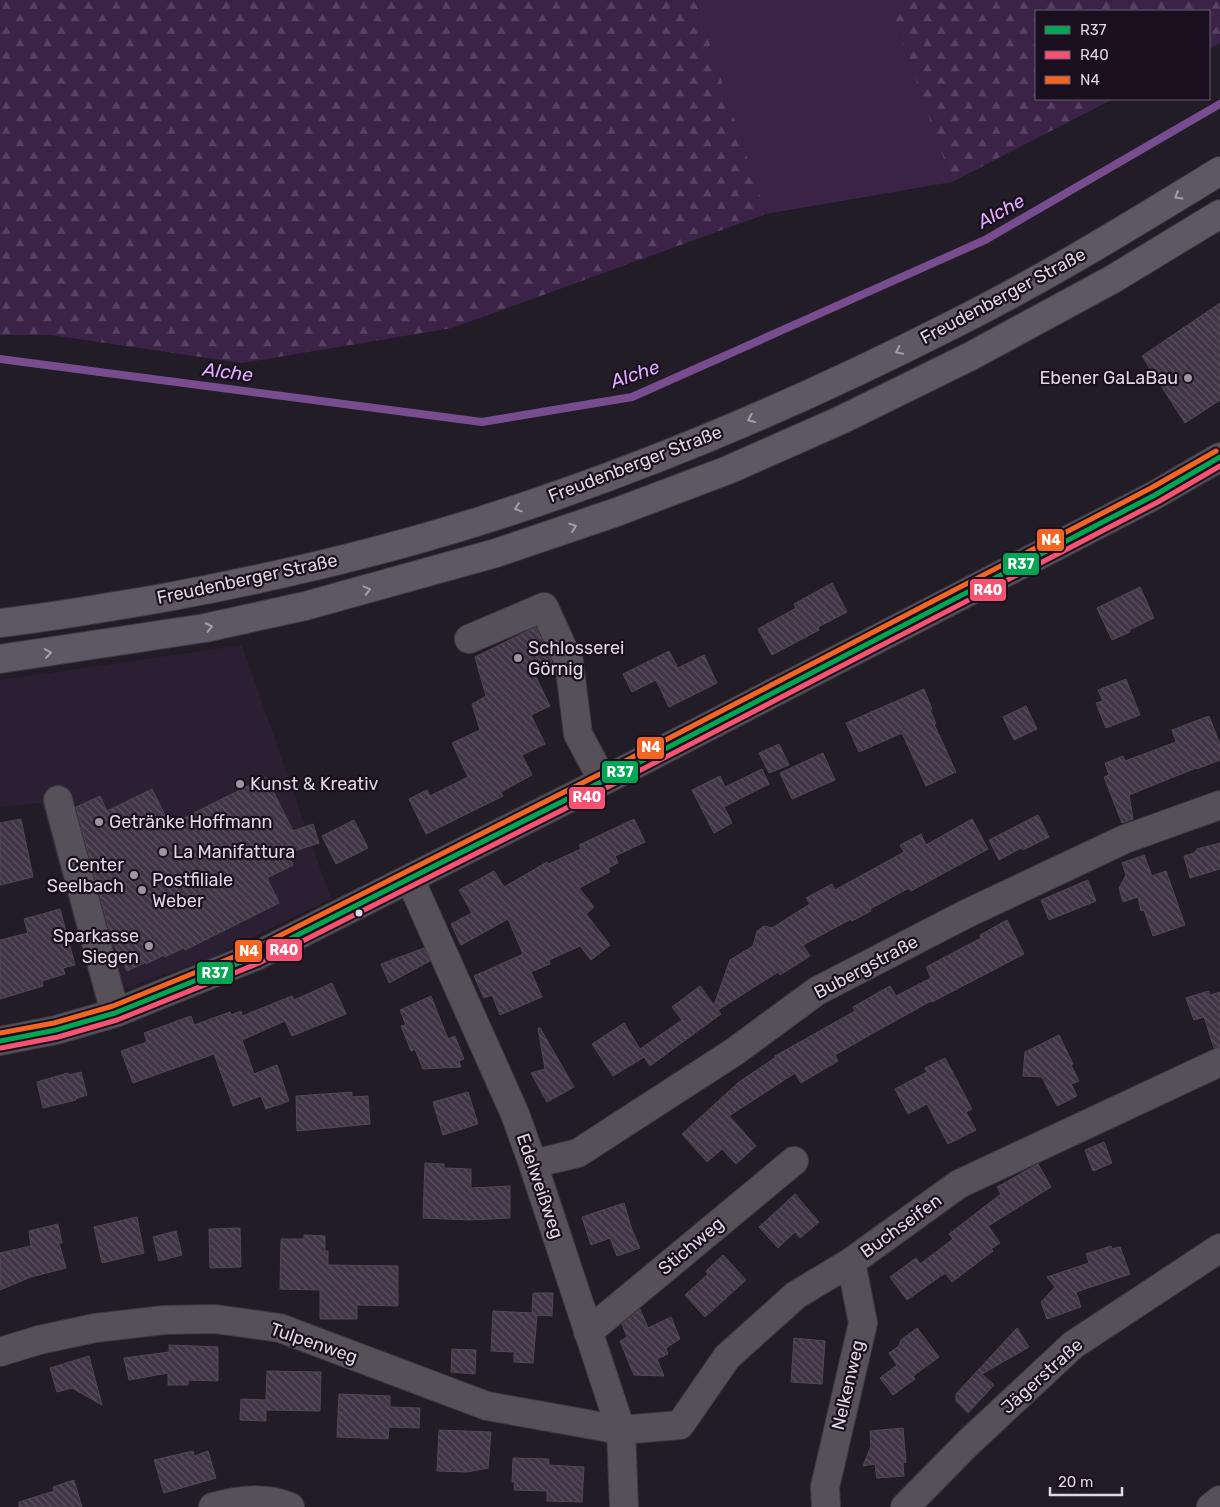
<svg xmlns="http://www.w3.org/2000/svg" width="1220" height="1507" viewBox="0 0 1220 1507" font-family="Rubik,sans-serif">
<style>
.built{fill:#2b1f33}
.green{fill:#3b2348}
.forest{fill:url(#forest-firs)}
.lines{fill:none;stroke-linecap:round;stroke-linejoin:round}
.stream{stroke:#784d90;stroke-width:8}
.building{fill:url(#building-back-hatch);stroke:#4e4951}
.minor-casing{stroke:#3d3941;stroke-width:30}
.major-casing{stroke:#3d3941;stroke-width:30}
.minor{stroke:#565159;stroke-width:28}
.major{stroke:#5e5863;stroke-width:28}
.bus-1-casing{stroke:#190f1f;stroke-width:9}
.bus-2-casing{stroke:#190f1f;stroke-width:9}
.bus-3-casing{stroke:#190f1f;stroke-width:9}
.bus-1{stroke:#00a651;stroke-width:5}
.bus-2{stroke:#f65372;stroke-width:5}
.bus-3{stroke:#f26522;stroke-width:5}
.oneway{stroke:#a59ea9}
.poi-dot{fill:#9c96a0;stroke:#190f1f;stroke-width:2}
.bus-dot{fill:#dfd7e3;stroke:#190f1f;stroke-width:2}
.labels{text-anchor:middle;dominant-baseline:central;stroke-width:4.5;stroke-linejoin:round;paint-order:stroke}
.street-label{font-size:18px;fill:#dfd7e3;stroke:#190f1f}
.poi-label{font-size:18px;fill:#dfd7e3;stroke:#190f1f;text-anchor:start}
.water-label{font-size:19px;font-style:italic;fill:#e0aefe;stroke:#190f1f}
.line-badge{stroke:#190f1f;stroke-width:2}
.badge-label{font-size:14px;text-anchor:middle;font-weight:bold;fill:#fff}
</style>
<defs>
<pattern id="forest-firs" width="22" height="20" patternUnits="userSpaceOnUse" patternTransform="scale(1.25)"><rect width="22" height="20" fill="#3b2348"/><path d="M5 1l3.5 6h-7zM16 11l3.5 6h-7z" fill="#574262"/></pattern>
<pattern id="building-back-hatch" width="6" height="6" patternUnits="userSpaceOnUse" patternTransform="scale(1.25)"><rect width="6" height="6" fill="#403546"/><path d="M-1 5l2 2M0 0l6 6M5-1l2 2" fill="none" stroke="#5b5261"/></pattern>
</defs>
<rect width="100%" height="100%" fill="#211c25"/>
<path class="built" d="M 242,645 L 331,899 L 204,961 L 95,999 L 41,803 L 0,807 L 0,680 Z"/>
<path class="green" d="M 695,0 L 887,0 L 952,182 L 766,214 Z"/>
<path class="forest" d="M 0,0 L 695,0 L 766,214 L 452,328 L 242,363 L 51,335 L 0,335 Z
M 887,0 L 1220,0 L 1220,43 L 1209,49 L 1209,11 L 1036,11 L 1036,99 L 1113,99 L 952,182 Z"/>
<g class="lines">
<path class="stream" d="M 0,359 L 482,422 L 632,397 L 985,240 L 1220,104"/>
</g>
<path class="building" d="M 1220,303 L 1220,400 L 1185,423 L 1142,356 Z
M 832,583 L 847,612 L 818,627 L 819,630 L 772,655 L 758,629 L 796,608 L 794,604 Z
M 1140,587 L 1154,618 L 1129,630 L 1130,632 L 1112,640 L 1097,608 Z
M 536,627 L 553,664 L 534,673 L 550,706 L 531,715 L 545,744 L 522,755 L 532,775 L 501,792 L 503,796 L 426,834 L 409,799 L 427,790 L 430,796 L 468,777 L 452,743 L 480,730 L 472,704 L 486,696 L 475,657 Z
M 669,651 L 678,668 L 704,655 L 717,683 L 669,707 L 656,680 L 632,692 L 623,674 Z
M 1126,679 L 1140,715 L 1106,728 L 1096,703 L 1103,701 L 1098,690 Z
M 924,689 L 932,709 L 930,710 L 936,724 L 934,724 L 956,772 L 926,786 L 902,733 L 859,752 L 846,723 Z
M 1026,706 L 1037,729 L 1014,740 L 1003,717 Z
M 1209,716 L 1220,744 L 1220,760 L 1197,769 L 1196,768 L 1129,795 L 1133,819 L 1122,823 L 1104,777 L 1109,775 L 1105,763 L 1123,756 L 1125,761 L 1176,742 L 1172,730 Z
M 779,744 L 789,765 L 769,773 L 759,753 Z
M 823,753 L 835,780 L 792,799 L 780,773 Z
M 762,769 L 769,784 L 724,807 L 732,823 L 714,833 L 692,790 L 720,776 L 725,787 Z
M 266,777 L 293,831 L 313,824 L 319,843 L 288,853 L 293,865 L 267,878 L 279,903 L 185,950 L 183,948 L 165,957 L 164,955 L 146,964 L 146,962 L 127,971 L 112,941 L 76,807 L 100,796 L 107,811 L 152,789 L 170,825 Z
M 1038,815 L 1049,837 L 1023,850 L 1021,848 L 999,860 L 989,840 Z
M 21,819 L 33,877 L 0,885 L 0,823 Z
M 634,819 L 645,842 L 615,856 L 618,863 L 608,868 L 610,872 L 579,888 L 594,907 L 586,914 L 610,945 L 591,960 L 580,946 L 549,960 L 550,964 L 531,972 L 542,997 L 500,1015 L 492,995 L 484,998 L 474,976 L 523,954 L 508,919 L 461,945 L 451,924 L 472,913 L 459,890 L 494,871 L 504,887 L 547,862 L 548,864 L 581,849 L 579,845 Z
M 972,819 L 988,849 L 911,891 L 909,888 L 870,909 L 871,911 L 852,921 L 851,919 L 803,945 L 810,956 L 780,975 L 778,972 L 718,1010 L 721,1014 L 650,1066 L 644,1057 L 613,1076 L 592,1044 L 624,1023 L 640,1049 L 682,1020 L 672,1007 L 700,986 L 714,1005 L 730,960 L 753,946 L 757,931 L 764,926 L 772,928 L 810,904 L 806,898 L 832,884 L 835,890 L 904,852 L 900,845 L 921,834 L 926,845 Z
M 354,820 L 368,848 L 336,864 L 322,836 Z
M 1220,843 L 1220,869 L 1190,878 L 1184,856 L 1194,853 L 1197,849 Z
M 1144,855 L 1152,876 L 1166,871 L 1185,925 L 1153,936 L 1144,910 L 1141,911 L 1138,897 L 1123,902 L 1119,888 L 1126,875 L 1122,863 Z
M 1088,880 L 1096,901 L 1049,920 L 1041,900 Z
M 60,909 L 75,965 L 63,968 L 65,974 L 42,981 L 43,986 L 0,999 L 0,940 L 28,933 L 24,919 Z
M 1007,920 L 1024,954 L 932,1002 L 931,1001 L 868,1036 L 835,1055 L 838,1061 L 801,1083 L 795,1073 L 729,1116 L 756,1146 L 736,1164 L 722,1149 L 707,1162 L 682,1134 L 739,1082 L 776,1057 L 775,1056 L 855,1011 L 853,1007 L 890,986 L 896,996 L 931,978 L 926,967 L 981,938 L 980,935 Z
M 424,948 L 430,961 L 389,983 L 381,964 Z
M 332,983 L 346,1014 L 292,1036 L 285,1021 L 242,1040 L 254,1074 L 277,1065 L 289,1101 L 266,1109 L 261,1096 L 233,1106 L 214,1054 L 133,1083 L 121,1051 L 147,1042 L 144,1033 L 191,1016 L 194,1025 L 230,1012 L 231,1015 L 241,1011 L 242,1016 L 292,996 L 294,1000 Z
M 1208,991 L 1210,995 L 1220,992 L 1220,1047 L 1214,1048 L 1204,1017 L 1194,1020 L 1186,998 Z
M 431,996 L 448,1039 L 455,1036 L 464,1059 L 459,1061 L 461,1067 L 423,1069 L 415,1049 L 411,1051 L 401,1026 L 406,1025 L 400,1010 Z
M 538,1028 L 540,1028 L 574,1087 L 547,1102 L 531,1073 L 545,1069 Z
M 1059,1035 L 1073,1064 L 1071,1065 L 1079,1081 L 1071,1084 L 1077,1096 L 1057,1106 L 1042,1077 L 1023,1076 L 1025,1052 Z
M 945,1058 L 972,1109 L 966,1112 L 976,1130 L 948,1144 L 927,1104 L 908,1114 L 895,1089 L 927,1072 L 925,1068 Z
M 81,1072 L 87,1095 L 75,1099 L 76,1100 L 43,1108 L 37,1082 L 68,1073 L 69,1075 Z
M 352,1092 L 352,1097 L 368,1096 L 370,1124 L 297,1131 L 296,1096 Z
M 468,1092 L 478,1124 L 443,1135 L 433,1102 Z
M 1104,1142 L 1112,1163 L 1093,1171 L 1085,1150 Z
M 425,1163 L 444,1164 L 444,1168 L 471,1169 L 471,1188 L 510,1186 L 510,1218 L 470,1220 L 423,1218 Z
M 1038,1164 L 1051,1187 L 988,1226 L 1000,1243 L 991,1249 L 993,1251 L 952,1282 L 945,1273 L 907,1300 L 890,1277 L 916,1258 L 920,1264 L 953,1239 L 949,1234 L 1001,1194 L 997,1187 Z
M 795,1194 L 819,1222 L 800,1238 L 795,1232 L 778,1248 L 759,1227 Z
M 624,1203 L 632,1230 L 640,1248 L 617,1256 L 610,1238 L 591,1245 L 582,1217 Z
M 137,1217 L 144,1253 L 102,1263 L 94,1227 Z
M 58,1224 L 62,1243 L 59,1243 L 66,1268 L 31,1277 L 0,1290 L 0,1253 L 31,1246 L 29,1231 Z
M 240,1228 L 241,1267 L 210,1268 L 209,1229 Z
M 176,1231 L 182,1255 L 159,1261 L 153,1237 Z
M 304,1235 L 325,1236 L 325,1251 L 328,1251 L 328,1265 L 398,1266 L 398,1306 L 357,1305 L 357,1319 L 320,1319 L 320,1290 L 280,1289 L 281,1239 L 304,1239 Z
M 1111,1246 L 1112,1249 L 1120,1247 L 1130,1274 L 1076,1292 L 1081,1307 L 1047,1319 L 1041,1302 L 1055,1287 L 1047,1277 L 1089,1263 L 1086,1254 Z
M 723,1255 L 746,1280 L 705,1317 L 685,1295 L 708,1274 L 706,1271 Z
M 533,1293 L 553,1293 L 552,1316 L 537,1315 L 533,1363 L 514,1362 L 514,1352 L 491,1351 L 493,1311 L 532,1313 Z
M 640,1309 L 648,1328 L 671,1317 L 680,1339 L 666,1348 L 668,1354 L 657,1359 L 664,1376 L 634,1375 L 620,1341 L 627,1337 L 622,1324 Z
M 917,1328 L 939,1357 L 913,1376 L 915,1379 L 893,1395 L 880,1378 L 897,1365 L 889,1353 L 899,1346 L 901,1340 Z
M 1017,1328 L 1029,1347 L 982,1374 L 994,1385 L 968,1413 L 956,1401 L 956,1394 Z
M 794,1338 L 825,1341 L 822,1384 L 791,1382 Z
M 169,1345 L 218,1347 L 218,1381 L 188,1380 L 188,1385 L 168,1385 L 168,1373 L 129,1380 L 124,1358 L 169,1352 Z
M 452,1349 L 476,1350 L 475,1374 L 451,1372 Z
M 89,1356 L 102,1405 L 72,1388 L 57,1392 L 50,1368 Z
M 267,1371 L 321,1372 L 320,1411 L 266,1410 L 266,1421 L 240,1420 L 241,1399 L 266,1400 Z
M 339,1394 L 390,1396 L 390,1407 L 420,1408 L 419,1428 L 389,1427 L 388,1439 L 337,1437 Z
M 903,1428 L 906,1462 L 903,1463 L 904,1476 L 877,1478 L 875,1464 L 863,1466 L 871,1446 L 870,1431 Z
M 439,1430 L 491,1432 L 488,1468 L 467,1472 L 437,1471 Z
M 193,1451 L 194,1456 L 208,1451 L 216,1478 L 164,1493 L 154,1460 Z
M 513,1458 L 549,1459 L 549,1465 L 584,1467 L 582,1502 L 547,1501 L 547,1491 L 514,1490 L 515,1482 L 512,1482 Z
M 74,1480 L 82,1507 L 19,1507 L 19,1502 L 54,1491 L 53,1487 Z"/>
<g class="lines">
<defs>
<path id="minor" d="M 469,639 L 544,607 L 569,662 L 578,734 L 603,781
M 58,800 L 115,1013
M 410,879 L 515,1114 L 533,1164 L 621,1430 L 624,1507
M 0,1041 L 56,1030 L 115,1013 L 256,956 L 603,781 L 1155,495 L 1220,457
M 533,1164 L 578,1153 L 734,1052 L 817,991 L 966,914 L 1125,839 L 1220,805
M 588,1332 L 794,1161
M 0,1352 L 39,1340 L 95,1328 L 164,1320 L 215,1319 L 280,1328 L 487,1406 L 621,1430 L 680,1425 L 727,1357 L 796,1295 L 851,1262 L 959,1184 L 1220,1062
M 213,1507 C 237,1500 266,1496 290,1507
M 826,1507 L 825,1487 L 863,1323 L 851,1262
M 905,1507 L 968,1443 L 1073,1345 L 1220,1248
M 1211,1507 L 1220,1500"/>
<path id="major" d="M 0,623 C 55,617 109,607 163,598 C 271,578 379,553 483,520 C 644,469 801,402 952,325 C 1044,279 1132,225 1220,171
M 0,659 L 205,628 L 305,606 L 496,553 L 614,513 L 728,470 L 841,420 L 971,356 L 1113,279 L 1220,214"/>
</defs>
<use href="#minor" class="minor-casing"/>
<use href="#major" class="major-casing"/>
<use href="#minor" class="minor"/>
<use href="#major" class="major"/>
<defs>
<path id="bus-1" d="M 0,1041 L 56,1030 L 115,1013 L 256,956 L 603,781 L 1155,495 L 1220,457"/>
<path id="bus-2" d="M 1,1048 L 58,1037 L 117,1020 L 259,963 L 606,788 L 1158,502 L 1220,466"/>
<path id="bus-3" d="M 0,1033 L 54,1023 L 113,1006 L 253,949 L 600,774 L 1151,488 L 1216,451"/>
</defs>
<use href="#bus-1" class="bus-1-casing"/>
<use href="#bus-2" class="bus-2-casing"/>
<use href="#bus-3" class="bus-3-casing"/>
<use href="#bus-1" class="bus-1"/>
<use href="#bus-2" class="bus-2"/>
<use href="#bus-3" class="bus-3"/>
</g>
<defs><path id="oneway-chevron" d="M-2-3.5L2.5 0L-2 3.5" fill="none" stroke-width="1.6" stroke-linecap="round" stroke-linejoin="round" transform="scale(1.25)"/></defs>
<g class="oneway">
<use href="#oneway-chevron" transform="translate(1178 196) rotate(149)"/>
<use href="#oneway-chevron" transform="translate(899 351) rotate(154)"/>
<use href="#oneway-chevron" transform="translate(751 419) rotate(157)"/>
<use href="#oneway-chevron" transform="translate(518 508) rotate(161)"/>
<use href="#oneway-chevron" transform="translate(573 527) rotate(-19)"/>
<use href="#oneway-chevron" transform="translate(367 590) rotate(-15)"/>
<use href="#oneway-chevron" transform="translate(209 627) rotate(-12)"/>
<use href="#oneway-chevron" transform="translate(48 653) rotate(-8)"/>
</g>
<g class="poi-dot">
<circle cx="1188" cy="378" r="5"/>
<circle cx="518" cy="658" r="5"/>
<circle cx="240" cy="784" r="5"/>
<circle cx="99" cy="822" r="5"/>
<circle cx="163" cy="852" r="5"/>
<circle cx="134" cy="875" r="5"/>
<circle cx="142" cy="890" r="5"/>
<circle cx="149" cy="946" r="5"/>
</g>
<circle class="bus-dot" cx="359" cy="913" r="4.5"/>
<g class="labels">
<g class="street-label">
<text transform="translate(1003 296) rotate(-28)">Freudenberger Straße</text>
<text transform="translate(635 464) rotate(-21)">Freudenberger Straße</text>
<text transform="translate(247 579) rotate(-12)">Freudenberger Straße</text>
<text transform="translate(866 967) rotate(-28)">Bubergstraße</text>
<text transform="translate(540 1186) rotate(71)">Edelweißweg</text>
<text transform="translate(901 1226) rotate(-36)">Buchseifen</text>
<text transform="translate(691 1246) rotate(-40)">Stichweg</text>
<text transform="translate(314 1343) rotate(19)">Tulpenweg</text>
<text transform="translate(1042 1376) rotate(-42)">Jägerstraße</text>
<text transform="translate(848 1385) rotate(-77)">Nelkenweg</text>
</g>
<g class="poi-label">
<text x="1178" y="378" text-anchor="end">Ebener GaLaBau</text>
<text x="528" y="648">Schlosserei<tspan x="528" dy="21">Görnig</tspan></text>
<text x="250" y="784">Kunst &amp; Kreativ</text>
<text x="109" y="822">Getränke Hoffmann</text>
<text x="173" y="852">La Manifattura</text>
<text x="124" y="865" text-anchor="end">Center<tspan x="124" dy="21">Seelbach</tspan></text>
<text x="152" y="880">Postfiliale<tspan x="152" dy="21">Weber</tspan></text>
<text x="139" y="936" text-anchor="end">Sparkasse<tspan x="139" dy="21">Siegen</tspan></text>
</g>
<g class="water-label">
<text transform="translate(1001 211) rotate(-29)">Alche</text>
<text transform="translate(228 372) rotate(7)">Alche</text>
<text transform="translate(635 374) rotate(-19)">Alche</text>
</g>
</g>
<g class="line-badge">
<rect x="1036" y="528" width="29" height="24" rx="5" fill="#f26522"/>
<rect x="1002" y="552" width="38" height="24" rx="5" fill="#00a651"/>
<rect x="969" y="578" width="38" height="24" rx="5" fill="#f65372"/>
<rect x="636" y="736" width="29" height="24" rx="5" fill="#f26522"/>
<rect x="601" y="760" width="38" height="24" rx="5" fill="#00a651"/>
<rect x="568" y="786" width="38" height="24" rx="5" fill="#f65372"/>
<rect x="265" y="938" width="38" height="24" rx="5" fill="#f65372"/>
<rect x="234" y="939" width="29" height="24" rx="5" fill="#f26522"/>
<rect x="196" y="961" width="38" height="24" rx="5" fill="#00a651"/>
</g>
<g class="badge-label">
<text x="1051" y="545">N4</text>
<text x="1021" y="569">R37</text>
<text x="988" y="595">R40</text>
<text x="651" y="752">N4</text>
<text x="620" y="777">R37</text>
<text x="587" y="802">R40</text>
<text x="284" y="955">R40</text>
<text x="249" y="956">N4</text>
<text x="215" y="978">R37</text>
</g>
<rect x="1035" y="10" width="175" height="90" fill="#190f1f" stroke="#685f6d"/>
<rect x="1045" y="26" width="25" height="8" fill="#00a651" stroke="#685f6d"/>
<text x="1080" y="35" font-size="15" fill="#dfd7e3">R37</text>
<rect x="1045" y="51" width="25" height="8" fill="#f65372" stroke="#685f6d"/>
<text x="1080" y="60" font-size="15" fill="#dfd7e3">R40</text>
<rect x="1045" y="76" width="25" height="8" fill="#f26522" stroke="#685f6d"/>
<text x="1080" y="85" font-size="15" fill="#dfd7e3">N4</text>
<path d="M1050 1487v8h72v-8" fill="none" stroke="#dfd7e3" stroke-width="2.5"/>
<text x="1058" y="1487" font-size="15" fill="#dfd7e3" stroke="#190f1f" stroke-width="4" paint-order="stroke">20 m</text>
</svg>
